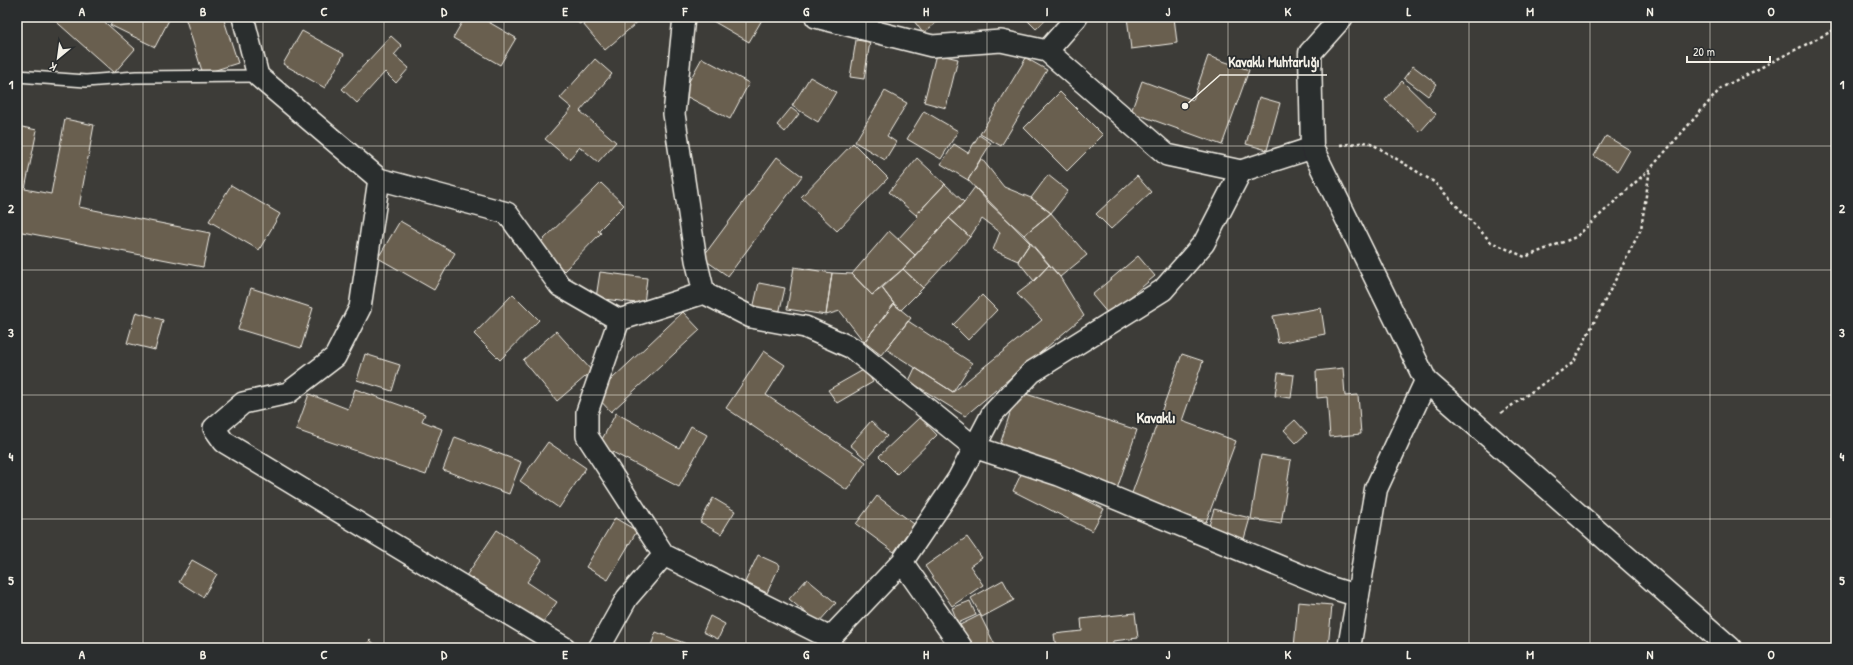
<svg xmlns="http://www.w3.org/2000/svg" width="1853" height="665" viewBox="0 0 1853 665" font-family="'Patrick Hand',sans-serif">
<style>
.building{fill:#695e50;stroke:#f4f1e8}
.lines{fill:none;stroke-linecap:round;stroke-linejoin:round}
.lane-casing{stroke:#f4f1e8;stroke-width:14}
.street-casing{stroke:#f4f1e8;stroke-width:24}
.secondary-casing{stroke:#f4f1e8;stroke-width:25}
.path{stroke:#f4f1e8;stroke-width:2.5;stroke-dasharray:3 3;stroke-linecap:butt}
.lane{stroke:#2a2d2e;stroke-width:11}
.street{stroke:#2a2d2e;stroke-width:21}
.secondary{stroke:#2a2d2e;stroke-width:22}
.grid{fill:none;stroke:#f4f1e8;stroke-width:1;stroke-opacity:0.55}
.labels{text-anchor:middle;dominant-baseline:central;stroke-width:3.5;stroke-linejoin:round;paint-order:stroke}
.quarter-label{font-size:15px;font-weight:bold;fill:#f4f1e8;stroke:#2a2d2e}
.leader{fill:none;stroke:#f4f1e8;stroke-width:1.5}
.callout-dot{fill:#f4f1e8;stroke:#2a2d2e;stroke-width:1.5}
.callout-label{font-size:14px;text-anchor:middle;font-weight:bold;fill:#f4f1e8;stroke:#2a2d2e;stroke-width:3.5;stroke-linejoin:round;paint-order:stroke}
.neatline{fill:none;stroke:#f4f1e8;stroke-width:1.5}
.grid-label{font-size:13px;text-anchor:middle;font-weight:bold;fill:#f4f1e8}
</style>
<rect width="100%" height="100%" fill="#3d3c38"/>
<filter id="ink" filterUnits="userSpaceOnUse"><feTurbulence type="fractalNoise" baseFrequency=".025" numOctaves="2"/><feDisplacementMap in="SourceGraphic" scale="8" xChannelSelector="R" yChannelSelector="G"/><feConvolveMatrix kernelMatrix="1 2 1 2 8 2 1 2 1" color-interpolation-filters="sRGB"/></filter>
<g filter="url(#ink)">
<path class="building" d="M 51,17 L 99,17 L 135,49 L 114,73 Z
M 114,17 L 168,17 L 170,18 L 155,47 L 110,25 Z
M 185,17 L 223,17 L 238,63 L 203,74 Z
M 465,17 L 480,17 L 516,38 L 500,65 L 453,38 Z
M 570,17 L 585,17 L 580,24 Z
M 592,17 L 607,17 L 612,22 L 618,17 L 640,17 L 641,19 L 605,50 L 583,24 Z
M 706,17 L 761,17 L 763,18 L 749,42 Z
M 911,17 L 944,17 L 923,33 Z
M 1024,17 L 1049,17 L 1036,29 Z
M 1127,17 L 1174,17 L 1177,43 L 1131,49 Z
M 302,31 L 344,54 L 325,88 L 283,64 Z
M 391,36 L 402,46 L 394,55 L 409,68 L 396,83 L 385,72 L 357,103 L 342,89 Z
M 856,40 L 870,42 L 864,79 L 850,77 Z
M 936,54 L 958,59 L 946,108 L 924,102 Z
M 1208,56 L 1249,70 L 1222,145 L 1131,112 L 1142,81 L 1193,100 Z
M 702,58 L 749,83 L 730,119 L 682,94 Z
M 1026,58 L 1047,70 L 1001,146 L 980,134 Z
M 595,59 L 612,74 L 580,111 L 616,142 L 598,162 L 580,147 L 569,159 L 545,139 L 572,108 L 560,98 Z
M 1413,66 L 1437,84 L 1428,96 L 1404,78 Z
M 810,77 L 836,92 L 818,122 L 792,106 Z
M 1402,81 L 1436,114 L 1420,132 L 1385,100 Z
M 885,91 L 907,103 L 887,136 L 896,142 L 885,160 L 855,142 Z
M 1060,92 L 1103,135 L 1067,171 L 1024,128 Z
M 1259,97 L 1280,103 L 1267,150 L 1246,144 Z
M 791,108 L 799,114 L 785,132 L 777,125 Z
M 924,111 L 958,131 L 941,159 L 907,139 Z
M 65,119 L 94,125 L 79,207 L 210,233 L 203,267 L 17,231 L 17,126 L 37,130 L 25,189 L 51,194 Z
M 979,135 L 991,143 L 968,180 L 941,164 L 954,144 L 968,153 Z
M 1606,136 L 1630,150 L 1618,171 L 1594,156 Z
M 853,143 L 888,178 L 837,231 L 801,197 Z
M 777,157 L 802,176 L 728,276 L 702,258 Z
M 917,158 L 945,184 L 916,215 L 889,192 Z
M 981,158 L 1004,187 L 1031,198 L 1051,213 L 1024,235 L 991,205 L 968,180 Z
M 1048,175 L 1068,191 L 1051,213 L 1031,198 Z
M 1137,176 L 1151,192 L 1111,229 L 1096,214 Z
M 601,183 L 624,205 L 598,231 L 601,233 L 564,271 L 538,245 Z
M 945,184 L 964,202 L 915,255 L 898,239 L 918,217 L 916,215 Z
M 231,185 L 280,214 L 259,250 L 209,221 Z
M 975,187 L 1030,243 L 1018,261 L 993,250 L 1000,232 L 982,219 L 970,237 L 949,218 L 964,202 Z
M 1051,213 L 1087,255 L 1060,277 L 1024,235 Z
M 949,218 L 970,237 L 923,288 L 903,269 Z
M 400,221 L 455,253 L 434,290 L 378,258 Z
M 889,231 L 915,255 L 903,269 L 872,295 L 852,274 Z
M 1030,243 L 1049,265 L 1034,281 L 1018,261 Z
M 1138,256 L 1155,276 L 1109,315 L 1092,295 Z
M 1049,265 L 1060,277 L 1084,316 L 965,416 L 909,381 L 915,368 L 953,392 L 1042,320 L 1017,294 L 1034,281 Z
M 794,267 L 832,273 L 826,315 L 787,309 Z
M 903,269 L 923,288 L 901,310 L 894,304 L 882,288 Z
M 600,272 L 647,278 L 644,304 L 596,298 Z
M 832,273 L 852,274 L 872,295 L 882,288 L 894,304 L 864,342 L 840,311 L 826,315 Z
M 759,283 L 785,288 L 779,314 L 753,309 Z
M 251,288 L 313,308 L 301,348 L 238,329 Z
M 513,294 L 539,320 L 500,360 L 474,334 Z
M 982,295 L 997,310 L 968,340 L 953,325 Z
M 894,304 L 911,318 L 881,355 L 864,342 Z
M 1321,308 L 1325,334 L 1278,343 L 1273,316 Z
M 136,312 L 163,320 L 155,350 L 127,343 Z
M 683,312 L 700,330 L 611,412 L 595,395 Z
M 908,321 L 972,363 L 953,392 L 886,349 Z
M 556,331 L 592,371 L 557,401 L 523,360 Z
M 764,351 L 785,365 L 766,395 L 866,462 L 847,490 L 726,408 Z
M 365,354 L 400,365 L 392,391 L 357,380 Z
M 1182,354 L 1203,361 L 1182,421 L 1236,441 L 1206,522 L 1131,496 Z
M 1343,368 L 1345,396 L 1358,395 L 1361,434 L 1330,437 L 1327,397 L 1317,398 L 1316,371 Z
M 865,369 L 873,382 L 837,403 L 828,390 Z
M 1278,373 L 1294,375 L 1291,398 L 1275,396 Z
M 355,389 L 425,414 L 422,421 L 442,429 L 426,475 L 296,430 L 309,394 L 348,409 Z
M 1017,391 L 1137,430 L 1117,489 L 998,451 Z
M 616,413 L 679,448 L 691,426 L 707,435 L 679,487 L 599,445 Z
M 920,417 L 937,435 L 897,474 L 879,456 Z
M 1295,420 L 1307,433 L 1296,443 L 1284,430 Z
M 871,421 L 887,436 L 866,459 L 850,445 Z
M 455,437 L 521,462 L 509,494 L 443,470 Z
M 548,442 L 586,468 L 559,508 L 520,481 Z
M 1261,455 L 1291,460 L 1281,524 L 1251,519 Z
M 1024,468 L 1104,509 L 1092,531 L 1013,491 Z
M 877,496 L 914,524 L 894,552 L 856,524 Z
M 713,498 L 735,511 L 721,534 L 700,522 Z
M 1214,509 L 1250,518 L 1244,539 L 1208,529 Z
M 615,518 L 637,531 L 608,580 L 586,567 Z
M 497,530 L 542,560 L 527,582 L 557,602 L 538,629 L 464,579 Z
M 967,537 L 982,558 L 970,566 L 983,585 L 952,606 L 925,566 Z
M 758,555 L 780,565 L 767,593 L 745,582 Z
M 192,560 L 217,574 L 203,597 L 179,582 Z
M 807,579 L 836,603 L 818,623 L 789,599 Z
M 1003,580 L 1014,600 L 982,617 L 971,598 Z
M 970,601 L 976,615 L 958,623 L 952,608 Z
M 1298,602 L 1332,605 L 1328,648 L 1294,648 Z
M 1135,613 L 1138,638 L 1113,641 L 1113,648 L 1056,648 L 1054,634 L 1082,631 L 1081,619 Z
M 980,615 L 996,647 L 994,648 L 969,648 L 958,626 Z
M 710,616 L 725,624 L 718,639 L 703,632 Z
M 656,632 L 697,648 L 650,648 Z
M 370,640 L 379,648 L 363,648 Z"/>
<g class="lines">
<defs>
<path id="lane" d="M 17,76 L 86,81 L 136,77 L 258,76"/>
<path id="street" d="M 243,17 L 258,76 L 379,179 L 507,213 L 560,286 L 619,320 L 704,293 L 751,317 L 805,327 L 852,348 L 974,447 L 1059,475 L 1332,588 L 1358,596
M 684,17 L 674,114 L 696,260 L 704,293
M 816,17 L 932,46 L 1001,41 L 1047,51 L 1167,155 L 1241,171 L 1312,148
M 1047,51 L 1077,17
M 379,179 L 360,308 L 335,357 L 288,393 L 243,403 L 214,428 L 224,442 L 565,648
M 619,320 L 587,412 L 587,436 L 664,555 L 830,638 L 902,562 L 958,479 L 992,414 L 1032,372 L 1163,290 L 1204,243 L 1241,171
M 902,562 L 962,648
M 599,648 L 627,598 L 664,555"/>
<path id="secondary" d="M 1342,17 L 1310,53 L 1312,148 L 1426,381 L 1730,648
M 1349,648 L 1376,489 L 1426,381"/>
</defs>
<use href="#lane" class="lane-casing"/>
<use href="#street" class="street-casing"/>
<use href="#secondary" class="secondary-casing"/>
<path class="path" d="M 1340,145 L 1369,142 L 1434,182 L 1491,242 L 1525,257 L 1576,237 L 1650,169 L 1721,88 L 1836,29
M 1501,413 L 1574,362 L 1641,229 L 1650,169"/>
<use href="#lane" class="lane"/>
<use href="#street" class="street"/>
<use href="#secondary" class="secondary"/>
</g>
</g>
<path class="grid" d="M 143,17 L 143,648M 263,17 L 263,648M 384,17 L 384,648M 504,17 L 504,648M 625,17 L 625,648M 746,17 L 746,648M 866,17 L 866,648M 987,17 L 987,648M 1107,17 L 1107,648M 1228,17 L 1228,648M 1349,17 L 1349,648M 1469,17 L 1469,648M 1590,17 L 1590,648M 1710,17 L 1710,648M 17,146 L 1836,146M 17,270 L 1836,270M 17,395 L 1836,395M 17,519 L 1836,519"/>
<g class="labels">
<g class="quarter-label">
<text x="1156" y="417">Kavaklı</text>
</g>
</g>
<path class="leader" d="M1185 106L1220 75H1327"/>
<circle class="callout-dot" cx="1185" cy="106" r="4"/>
<g class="callout-label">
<text x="1274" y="67">Kavaklı Muhtarlığı</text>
</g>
<rect width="1853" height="665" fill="none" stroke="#2a2d2e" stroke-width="44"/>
<g transform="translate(58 58) rotate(209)" stroke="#2a2d2e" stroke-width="3" paint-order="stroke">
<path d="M0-3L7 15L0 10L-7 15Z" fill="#f4f1e8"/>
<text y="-6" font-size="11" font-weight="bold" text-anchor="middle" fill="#f4f1e8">K</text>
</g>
<path d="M1687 56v6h83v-6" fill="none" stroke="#f4f1e8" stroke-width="2"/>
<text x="1693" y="56" font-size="12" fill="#f4f1e8" stroke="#2a2d2e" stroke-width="3" paint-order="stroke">20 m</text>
<rect x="22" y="22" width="1809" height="621" class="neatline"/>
<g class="grid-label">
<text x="82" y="16">A</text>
<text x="203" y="16">B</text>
<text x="324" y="16">C</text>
<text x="444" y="16">D</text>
<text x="565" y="16">E</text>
<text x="685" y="16">F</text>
<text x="806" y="16">G</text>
<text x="926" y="16">H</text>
<text x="1047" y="16">I</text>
<text x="1168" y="16">J</text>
<text x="1288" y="16">K</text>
<text x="1409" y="16">L</text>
<text x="1530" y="16">M</text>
<text x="1650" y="16">N</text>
<text x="1771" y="16">O</text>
<text x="11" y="89">1</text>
<text x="1842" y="89">1</text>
<text x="11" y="213">2</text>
<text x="1842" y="213">2</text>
<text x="11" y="337">3</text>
<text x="1842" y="337">3</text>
<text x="11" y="461">4</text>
<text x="1842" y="461">4</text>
<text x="11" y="585">5</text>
<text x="1842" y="585">5</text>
<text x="82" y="659">A</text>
<text x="203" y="659">B</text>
<text x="324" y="659">C</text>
<text x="444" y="659">D</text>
<text x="565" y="659">E</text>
<text x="685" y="659">F</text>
<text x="806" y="659">G</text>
<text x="926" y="659">H</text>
<text x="1047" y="659">I</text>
<text x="1168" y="659">J</text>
<text x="1288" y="659">K</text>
<text x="1409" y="659">L</text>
<text x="1530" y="659">M</text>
<text x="1650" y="659">N</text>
<text x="1771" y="659">O</text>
</g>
</svg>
